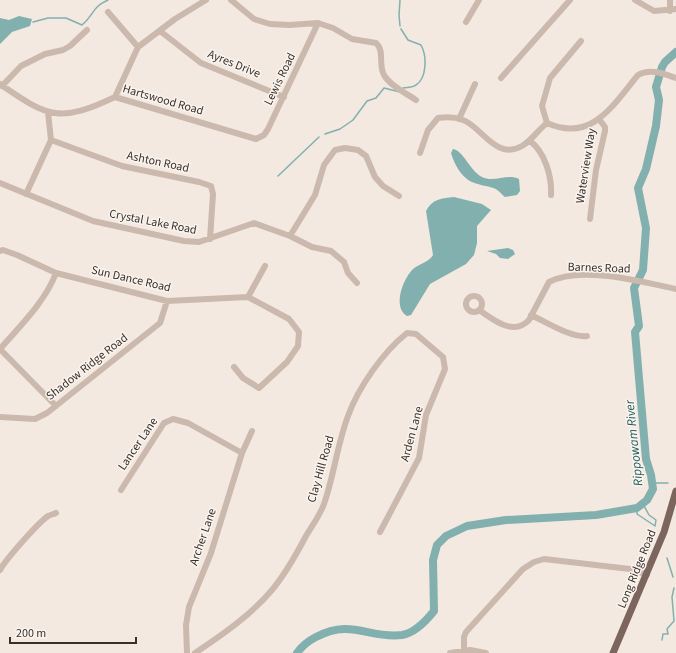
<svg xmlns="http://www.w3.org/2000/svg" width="676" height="653" viewBox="0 0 676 653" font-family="'Source Sans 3',sans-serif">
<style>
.water{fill:#81b0ae}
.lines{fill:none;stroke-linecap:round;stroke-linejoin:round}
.stream{stroke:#81b0ae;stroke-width:1.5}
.river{stroke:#81b0ae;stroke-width:8}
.minor{stroke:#cbb9ad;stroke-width:6}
.major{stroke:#7b655d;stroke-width:7}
.labels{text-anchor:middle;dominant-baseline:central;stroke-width:3;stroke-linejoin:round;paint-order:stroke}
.street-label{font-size:12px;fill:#3a2f2b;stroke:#faf4ee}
.water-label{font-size:13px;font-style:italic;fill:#215b5b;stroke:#faf4ee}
</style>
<rect width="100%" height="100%" fill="#f3e9e1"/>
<path class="water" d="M 19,16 L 32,19 L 30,26 L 12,32 L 0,44 L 0,18 L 9,20 Z
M 453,149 C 463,150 470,171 482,177 C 494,183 507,173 519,179 L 520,191 L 517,195 L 505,197 C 501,194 498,189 493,188 C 488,186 483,186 478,184 C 463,181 455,166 451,153 Z
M 454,197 L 482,204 L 491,210 L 477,226 L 477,243 L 474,255 L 466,264 L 430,284 L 411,315 L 407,316 C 392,307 403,279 413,269 C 419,264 429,262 433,255 L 426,211 C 432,199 442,198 454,197 Z
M 508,248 L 513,250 L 515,254 L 508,259 L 500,258 L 496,254 L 487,251 Z"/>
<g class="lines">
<path class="stream" d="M 400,0 L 399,15 L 400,26
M 33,22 L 48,18 L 66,18 L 82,25 C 94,15 92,7 108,0
M 401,29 L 408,40 L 421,45 C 427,56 427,78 416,85 C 412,88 408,87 403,88
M 325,134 L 340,129 L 353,120 L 367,101 L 376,98 L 384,88 L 400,92
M 278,176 L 319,137
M 652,483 L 668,483
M 643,504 L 649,515 L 656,520 L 655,526
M 637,508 L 637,514 L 655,526
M 667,558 L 673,577
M 662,640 L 663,634 L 668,634 L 667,629 L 674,621 L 672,597 L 674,588"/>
<path class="river" d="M 297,653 C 302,646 308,641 316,637 C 352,618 368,639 402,635 C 415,633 426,621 434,611 L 433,560 L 437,545 L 446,536 L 467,526 L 506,520 L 596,515 L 637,508 L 647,500 L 653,489 L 651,475 L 646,459 L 635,332 L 639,326 L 634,288 L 643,270 L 646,228 L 638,188 L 646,169 L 656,126 L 659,100 L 656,87 L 662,67 L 665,62 L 676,52"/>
<path class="minor" d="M 231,0 L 254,19 L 270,24 L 289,25 L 318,23 L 333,28 L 352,39 L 376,43 C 385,51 378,65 384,75 C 390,86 406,93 416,100
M 635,0 L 654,11 L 676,9
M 670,11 L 670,0
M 108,12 L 138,47
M 466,22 L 479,0
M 160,31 L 201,63 L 284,97
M 501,78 L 570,0
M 0,84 C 49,118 60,123 115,97 L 256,139 L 264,135 L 268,129 L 318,23
M 2,86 L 21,66 L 45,54 L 63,50 L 70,46 L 87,30
M 115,97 L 138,47 L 175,19 L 206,0
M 459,119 L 475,84
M 547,123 L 542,106 L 550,78 L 581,41
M 51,140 L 122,166 L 199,182 L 211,186 L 213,194 L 210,239
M 530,141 C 545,152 552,177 551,195
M 420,153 L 428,130 L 438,118 C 445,117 455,117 463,120 C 481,126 496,161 522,146 C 532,140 538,130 547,123 C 592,143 613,105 638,75 C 650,68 664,74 676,78
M 0,183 L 93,221 L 184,241 L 199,242 L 254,223 L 290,236 L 312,247 L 331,251 L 344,262 L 348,273 L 357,283
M 26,194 L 51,140 L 48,112
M 590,219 L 596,170 L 605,131 L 605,127 L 599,119
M 290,236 L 315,195 L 324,165 L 335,150 L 345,148 L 358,150 L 366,156 L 375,177 L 383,186 L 399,196
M 0,251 L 3,250 L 17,255 L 56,273 L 167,301 L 248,297 L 289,319 L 299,332 L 298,346 L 287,362 L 259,388 L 243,378 L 234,367
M466 304a8 8 0 1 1 16 0a8 8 0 1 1-16 0Z
M 248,297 L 265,266
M 479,310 C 493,319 513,337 529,320 L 549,282 C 581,265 642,282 676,289
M 531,315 C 546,322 571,338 587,336
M 0,349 C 20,326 45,302 56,273
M 0,349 L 56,406
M 0,417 L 35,419 L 47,413 L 160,323 L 167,301
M 121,490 L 164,423 L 173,419 L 188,423 L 242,453
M 0,570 C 6,559 38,523 48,516 C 50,515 54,514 56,513
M 464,651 L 464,637 L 466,632 L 523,569 L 534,562 L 544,559 L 630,569 L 647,575
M 187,653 L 186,625 L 189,607 L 211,553 L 242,453 L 252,431
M 195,653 C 222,635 251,615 272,590 C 286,573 296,555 306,536 C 312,526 320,515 324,504 C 334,476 337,445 348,416 C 358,388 383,352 407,333 L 416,334 L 443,357 L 445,369 L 426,415 L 419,458 L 380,532
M 450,653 L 470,650 L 486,653"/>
<path class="major" d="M 613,653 L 664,532 L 676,491"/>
</g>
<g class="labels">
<g class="street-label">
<text transform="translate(234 64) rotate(22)">Ayres Drive</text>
<text transform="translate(280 79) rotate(-64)">Lewis Road</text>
<text transform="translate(163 100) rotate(16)">Hartswood Road</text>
<text transform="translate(158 162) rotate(12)">Ashton Road</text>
<text transform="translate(586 166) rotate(-81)">Waterview Way</text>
<text transform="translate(153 222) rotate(11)">Crystal Lake Road</text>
<text transform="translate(599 268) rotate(2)">Barnes Road</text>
<text transform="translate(131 279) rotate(13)">Sun Dance Road</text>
<text transform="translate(87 367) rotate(-38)">Shadow Ridge Road</text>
<text transform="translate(412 434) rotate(-75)">Arden Lane</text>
<text transform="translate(138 444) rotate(-56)">Lancer Lane</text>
<text transform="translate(321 469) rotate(-74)">Clay Hill Road</text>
<text transform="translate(203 537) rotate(-71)">Archer Lane</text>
<text transform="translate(637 569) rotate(-68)">Long Ridge Road</text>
</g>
<g class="water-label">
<text transform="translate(634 443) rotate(-96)">Rippowam River</text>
</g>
</g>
<path d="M10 637v6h126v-6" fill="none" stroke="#3a2f2b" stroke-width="2"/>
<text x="16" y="637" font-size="12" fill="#3a2f2b" stroke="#faf4ee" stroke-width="3" paint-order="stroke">200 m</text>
</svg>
